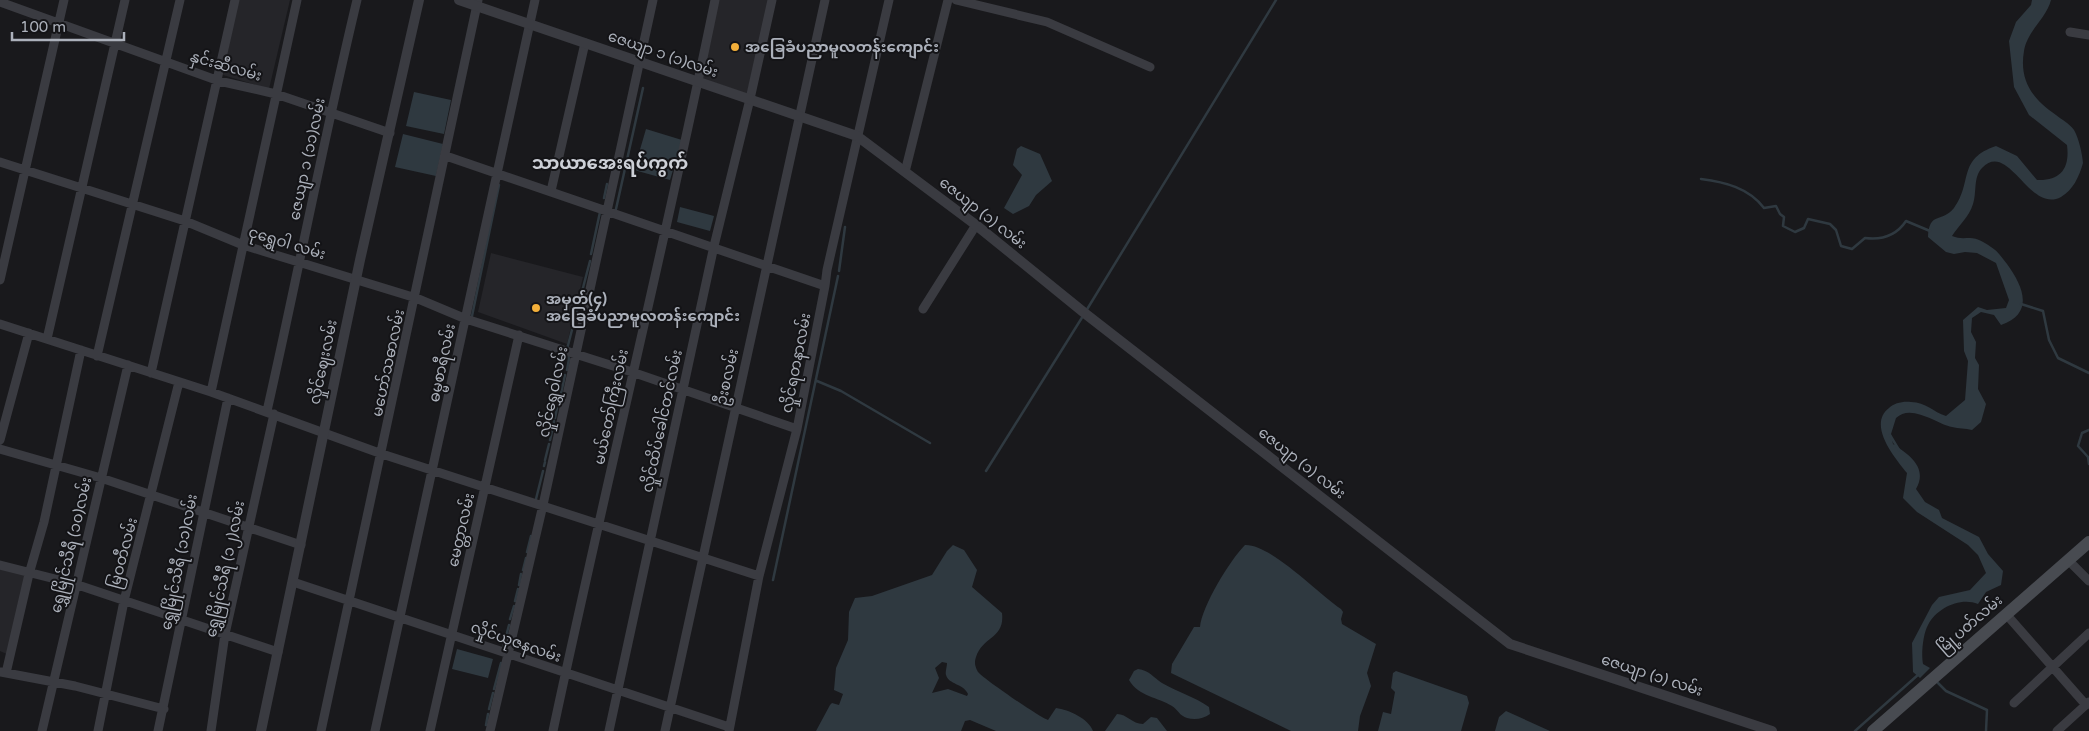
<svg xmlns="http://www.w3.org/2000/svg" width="2089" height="731" viewBox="0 0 2089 731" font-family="'Varela Round','Noto Sans Myanmar',sans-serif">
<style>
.built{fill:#252529}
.water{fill:#2f3940;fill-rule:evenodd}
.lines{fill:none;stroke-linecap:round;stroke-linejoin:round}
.stream{stroke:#2f3940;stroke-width:2.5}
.minor{stroke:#3a3b41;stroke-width:9}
.tertiary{stroke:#3a3b41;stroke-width:10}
.secondary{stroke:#484b51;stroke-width:12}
.poi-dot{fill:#f3af3a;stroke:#141417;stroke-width:2}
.labels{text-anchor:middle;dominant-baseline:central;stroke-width:4;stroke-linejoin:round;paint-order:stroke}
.poi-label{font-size:15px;font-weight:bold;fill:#acb1bb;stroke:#141417;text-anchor:start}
.street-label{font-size:15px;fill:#acb1bb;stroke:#141417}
.quarter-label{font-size:18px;font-weight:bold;fill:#cdd0d7;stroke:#141417}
</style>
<rect width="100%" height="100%" fill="#19191c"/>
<path class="built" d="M 238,0 L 290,0 L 269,89 L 223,75 Z
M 717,0 L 769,0 L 747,94 L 702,78 Z
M 491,253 L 583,277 L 567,344 L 478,312 Z
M 0,568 L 31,576 L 11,656 L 0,651 Z"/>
<path class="water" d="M 2032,0 L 2051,0 C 2046,19 2027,31 2024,51 C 2019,80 2032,99 2056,115 C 2062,120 2069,123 2074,130 C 2079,139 2082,153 2083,163 C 2079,177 2073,190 2061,197 C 2029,214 2009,140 1982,168 C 1973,177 1977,193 1973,204 C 1969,217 1959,225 1952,236 C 1959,239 1964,238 1970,238 C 1977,238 1986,243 1991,247 C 1998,251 2002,258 2007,264 C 2023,286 2035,313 2001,325 L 1994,315 L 1981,312 L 1972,318 L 1971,332 L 1976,342 L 1975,358 L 1979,365 L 1978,389 L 1986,404 L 1981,422 L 1972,430 C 1965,428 1959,429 1952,427 C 1937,424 1911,403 1896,418 L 1891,434 L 1893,444 C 1910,455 1928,468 1916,489 L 1925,502 L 1939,510 L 1942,518 L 1979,537 L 1988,554 L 2003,571 L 2001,585 L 1986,592 L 1978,604 C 1960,597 1937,608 1928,625 C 1923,634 1921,654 1923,664 L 1930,668 L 1920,678 L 1913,672 L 1912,643 L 1932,605 L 1939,597 L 1970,590 L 1986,573 L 1978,555 L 1968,545 L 1917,512 L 1903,498 L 1907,473 C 1895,458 1867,425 1889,408 C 1894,403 1903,401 1911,402 C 1926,402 1933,412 1946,416 L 1965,400 L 1968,361 L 1964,351 L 1963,320 L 1978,307 L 1987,310 L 2006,308 L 2009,300 L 1996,263 L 1977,253 L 1965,252 L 1954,254 L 1946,252 L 1928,237 C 1929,211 1942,223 1954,208 C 1973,182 1957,159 1996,146 L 2017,156 L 2037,180 C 2061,181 2070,168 2067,145 L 2029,115 L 2014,87 L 2009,41 L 2016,22 L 2031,5 Z
M 414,92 L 451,100 L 444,134 L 406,126 Z
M 646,129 L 682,140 L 670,180 L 634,170 Z
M 403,134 L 443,144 L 436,176 L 395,167 Z
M 1021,146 L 1040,154 L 1052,181 L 1036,195 L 1029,206 L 1013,214 L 1004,208 L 1022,175 L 1013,165 L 1017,149 Z
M 680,207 L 714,216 L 710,231 L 677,222 Z
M 953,545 L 964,550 L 977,570 L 972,587 L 1002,613 C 1005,639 983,636 976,657 C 974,662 975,667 978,672 C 984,679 1039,717 1048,720 L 1056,708 C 1069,710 1088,718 1093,731 L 996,731 L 970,720 L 965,721 L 961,731 L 816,731 L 830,705 L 832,703 L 839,705 L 843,694 L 834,690 L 836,668 L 848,640 L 849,612 L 855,598 L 872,596 L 932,575 L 947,551 ZM 942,662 L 947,663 C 947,667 945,672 946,675 C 949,685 963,683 968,694 L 967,696 L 948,689 L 932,693 L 939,678 L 935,668 Z
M 1245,545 C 1271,544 1318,594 1341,609 L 1343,612 L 1341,619 L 1342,624 L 1376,644 L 1367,673 L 1371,686 L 1360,716 L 1358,731 L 1291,731 L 1171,673 L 1172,664 L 1194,627 L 1200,627 C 1202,606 1230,560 1245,545 Z
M 457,649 L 493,659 L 488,678 L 452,669 Z
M 1138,669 C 1149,670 1154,678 1162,683 C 1178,692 1195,697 1209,707 L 1210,714 C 1203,719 1195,720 1187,718 C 1180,716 1178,710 1172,706 C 1158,697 1139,697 1129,680 L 1134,671 Z
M 1396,671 L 1467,696 L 1469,703 L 1461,731 L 1378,731 L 1383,712 L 1391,714 L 1395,692 L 1391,688 L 1393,673 Z
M 1506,711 L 1550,731 L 1495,731 L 1499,717 Z
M 1117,714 C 1127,714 1132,724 1143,724 L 1151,717 L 1157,718 L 1167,731 L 1105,731 Z"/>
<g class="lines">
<path class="stream" d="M 1701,179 C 1725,182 1749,188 1764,208 L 1776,206 L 1780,214 L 1784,217 L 1783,226 L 1795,232 L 1804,228 L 1808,219 L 1830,224 L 1836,230 L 1841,246 L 1852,249 L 1865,238 C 1881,240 1896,236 1906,221 L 1930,231
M 604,198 L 607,184
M 616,209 L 643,88
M 591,254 L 600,212
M 839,271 L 845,227
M 2021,304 L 2043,311 L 2049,340 L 2058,358 L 2089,373
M 1086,311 L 1276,0
M 472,316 L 499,185
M 567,349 L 590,261
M 567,370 L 569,359 L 568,355
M 817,381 L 841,391 L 930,443
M 559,403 L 565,375
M 555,418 L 557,408
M 553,428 L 554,421
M 2089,430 L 2082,433 L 2078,446 L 2088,457 L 2089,464
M 1890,435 L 1899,450
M 550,440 L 552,431
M 545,460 L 549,444
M 544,466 L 545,462
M 986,471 L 1083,316
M 536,499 L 543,471
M 527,552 L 531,536
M 523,570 L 526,558
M 773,580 L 838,276
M 519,585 L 521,574
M 515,601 L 518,589
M 510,619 L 514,606
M 503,648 L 509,625
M 1936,681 L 1946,691 L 1987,710 L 1986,731
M 494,689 L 501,663
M 489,709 L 493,693
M 486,725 L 488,714
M 1855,731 L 1919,674"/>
<path class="minor" d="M 956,0 L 1047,22 L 1150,67
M 0,2 L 219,81 L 276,94 L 390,133
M 2070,32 L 2089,35
M 446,156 L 825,286
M 0,162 L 185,221 L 243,245 L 416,298 L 466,319 L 632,372 L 797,429
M 905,172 L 948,0
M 551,191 L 585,43
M 0,280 L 64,0
M 923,309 L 976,225
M 0,324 L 211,392 L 382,454 L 759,576
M 47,339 L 125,0
M 97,356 L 180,0
M 151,373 L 235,0
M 211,392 L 297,0
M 267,411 C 298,274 324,137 357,0
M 0,440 L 29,333
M 0,449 L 101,478 L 301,545
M 2068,560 L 2089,581
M 0,565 L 75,584 L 278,652
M 293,582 L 729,727
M 2006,614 L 2086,705
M 1,672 L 75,686 L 164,709
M 6,673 L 29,574 L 44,522 L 81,350
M 2014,703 L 2089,633
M 42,731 L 128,365
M 98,731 L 124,601 L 179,382
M 158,731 L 228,398
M 211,731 L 225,634 L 274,414
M 321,731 L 478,0
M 375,731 L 535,0
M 430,731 L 519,335
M 490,731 L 543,505 L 653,0
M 553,731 C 605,487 665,245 715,0
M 609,731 L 714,246 L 750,99 L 772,0
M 665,731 L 825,0
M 729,731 L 759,576 L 797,429 L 825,286 L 827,270 L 889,0
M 2057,731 L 2089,702"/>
<path class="tertiary" d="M 459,0 L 857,136 L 976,225 L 1087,315 L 1510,644 L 1772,731
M 261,731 L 360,260 L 419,0"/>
<path class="secondary" d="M 1873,731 L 2089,542"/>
</g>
<g class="poi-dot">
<circle cx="735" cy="47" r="5"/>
<circle cx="536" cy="308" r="5"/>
</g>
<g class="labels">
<g class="poi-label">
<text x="745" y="47">အခြေခံပညာမူလတန်းကျောင်း</text>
<text x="546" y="299">အမှတ်(၄)<tspan x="546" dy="17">အခြေခံပညာမူလတန်းကျောင်း</tspan></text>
</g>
<g class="street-label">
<text transform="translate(663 54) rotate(19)">ဇေယျာ ၁ (၁)လမ်း</text>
<text transform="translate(226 66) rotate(16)">နှင်းဆီလမ်း</text>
<text transform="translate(307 159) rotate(-78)">ဇေယျာ ၁ (၁၁)လမ်း</text>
<text transform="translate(983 213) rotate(38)">ဇေယျာ (၁) လမ်း</text>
<text transform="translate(287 243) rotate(17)">ငုရွှေဝါ လမ်း</text>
<text transform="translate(323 362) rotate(-78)">လှိုင်ဈေးလမ်း</text>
<text transform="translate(388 363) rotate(-78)">မဟော်သဓာလမ်း</text>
<text transform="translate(442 363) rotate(-78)">ဓမ္မစာရီလမ်း</text>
<text transform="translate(796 363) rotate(-79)">လှိုင်ရတနာလမ်း</text>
<text transform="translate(727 377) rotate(-77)">ဦးစလမ်း</text>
<text transform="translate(553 392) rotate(-78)">လှိုင်ရွှေဝါလမ်း</text>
<text transform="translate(611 407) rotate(-78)">မယ်တော်ကြီးလမ်း</text>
<text transform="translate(662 421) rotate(-78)">လှိုင်ထိပ်ခေါင်တင်လမ်း</text>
<text transform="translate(1302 463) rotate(38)">ဇေယျာ (၁) လမ်း</text>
<text transform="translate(461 530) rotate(-77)">မေတ္တာလမ်း</text>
<text transform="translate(71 545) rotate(-77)">ရွှေမြိုင်သီရီ (၁၀)လမ်း</text>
<text transform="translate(123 553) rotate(-75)">မြဝတီလမ်း</text>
<text transform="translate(179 562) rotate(-79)">ရွှေမြိုင်သီရီ (၁၁)လမ်း</text>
<text transform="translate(225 569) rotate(-78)">ရွှေမြိုင်သီရီ (၁၂)လမ်း</text>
<text transform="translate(1970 624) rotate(-41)">မြို့ပတ်လမ်း</text>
<text transform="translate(516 642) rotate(19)">လှိုင်ယုဇနလမ်း</text>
<text transform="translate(1652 675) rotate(18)">ဇေယျာ (၁) လမ်း</text>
</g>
<g class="quarter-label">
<text x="610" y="163">သာယာအေးရပ်ကွက်</text>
</g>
</g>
<path d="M12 32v8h112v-8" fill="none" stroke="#acb1bb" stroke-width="2.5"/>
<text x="20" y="32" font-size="15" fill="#acb1bb" stroke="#141417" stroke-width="4" paint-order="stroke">100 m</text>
</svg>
